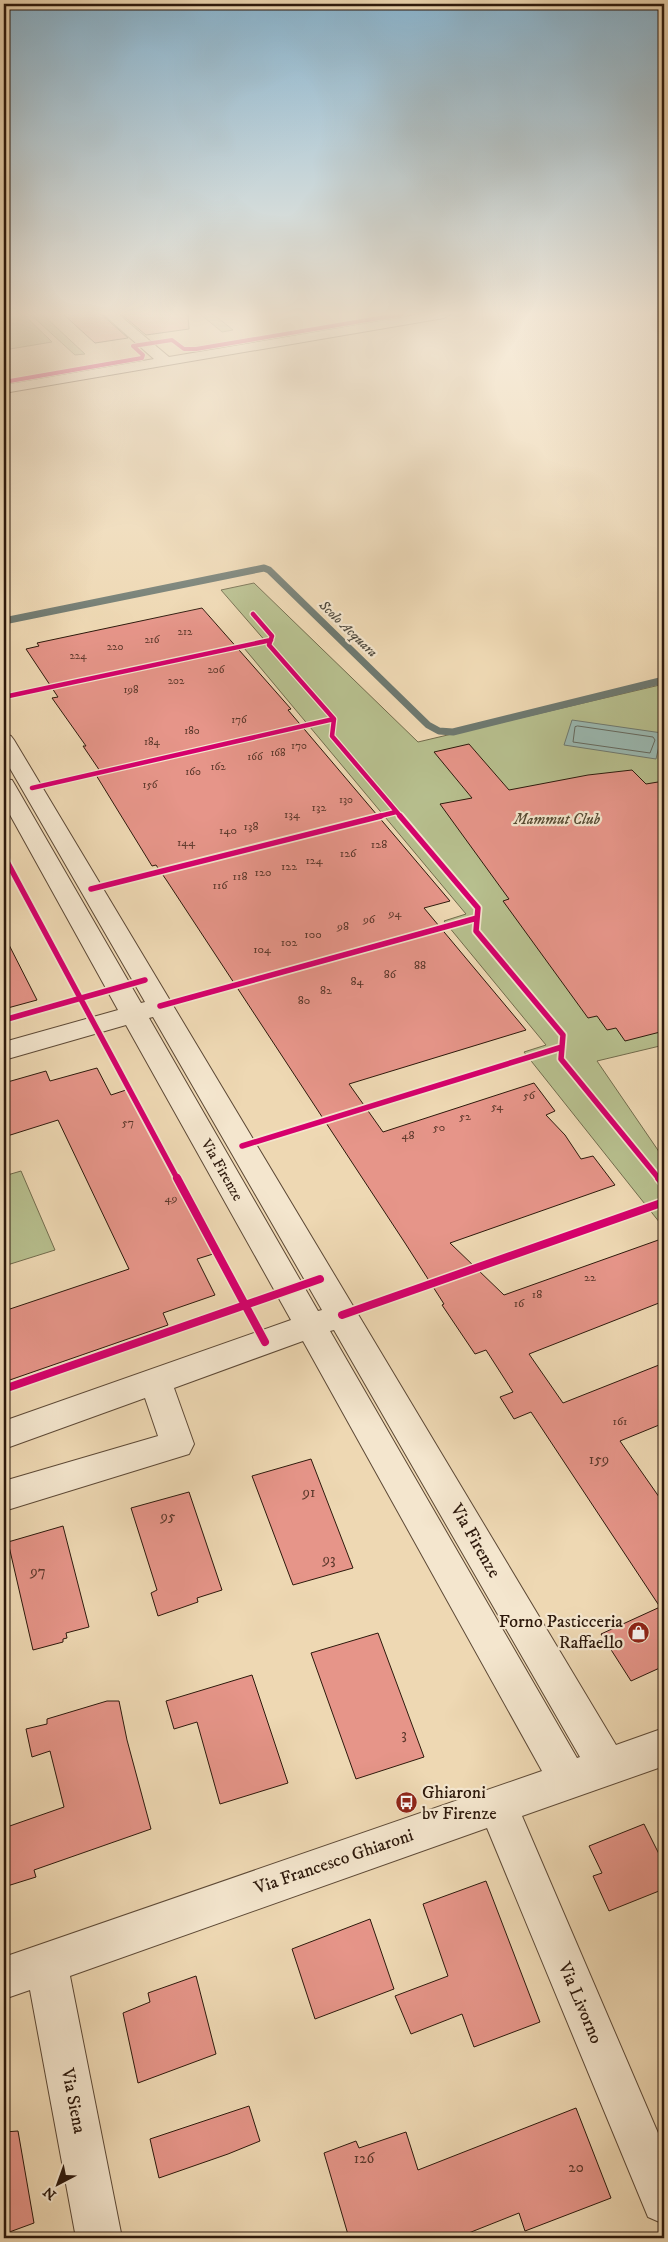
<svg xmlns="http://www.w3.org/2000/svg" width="668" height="2242" viewBox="0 0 668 2242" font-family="'IM FELL DW Pica',serif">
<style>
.green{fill:#b7bf8e;stroke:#726c4d}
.water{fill:#9ab9b2;stroke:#6e7970}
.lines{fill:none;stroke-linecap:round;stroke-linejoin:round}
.shore{stroke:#64695f;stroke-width:1}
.stream{stroke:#6e7970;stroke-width:7}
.building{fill:#e69589;stroke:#2d190c}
.minor-casing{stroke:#5d4936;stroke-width:2}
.minor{fill:#f4e6ce;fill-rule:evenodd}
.cycleway-far3-casing{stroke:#f4e6ce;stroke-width:5.5}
.cycleway-far2-casing{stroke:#f4e6ce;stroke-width:7}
.cycleway-far1-casing{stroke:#f4e6ce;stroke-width:9}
.cycleway-casing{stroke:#f4e6ce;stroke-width:11}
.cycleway-far3{stroke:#d6006c;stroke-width:4}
.cycleway-far2{stroke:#d6006c;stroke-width:4.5}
.cycleway-far1{stroke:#d6006c;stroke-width:5.5}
.cycleway{stroke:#d6006c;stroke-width:8}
.labels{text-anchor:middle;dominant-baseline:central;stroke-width:4.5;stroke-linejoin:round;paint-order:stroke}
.far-number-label{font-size:11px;fill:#5b382b}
.number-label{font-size:12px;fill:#5b382b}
.far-water-label{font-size:14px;font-style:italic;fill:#4e493e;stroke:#f4e6ce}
.park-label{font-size:15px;font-style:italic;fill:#564b33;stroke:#f4e6ce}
.street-label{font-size:15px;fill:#2d190c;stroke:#f4e6ce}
.near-number-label{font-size:15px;fill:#5b382b}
.near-street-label{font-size:18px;fill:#2d190c;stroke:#f4e6ce}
.near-poi-label{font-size:18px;fill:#2d190c;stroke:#f4e6ce;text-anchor:end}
</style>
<rect width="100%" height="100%" fill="#eed8b3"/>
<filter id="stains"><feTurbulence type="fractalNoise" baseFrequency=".004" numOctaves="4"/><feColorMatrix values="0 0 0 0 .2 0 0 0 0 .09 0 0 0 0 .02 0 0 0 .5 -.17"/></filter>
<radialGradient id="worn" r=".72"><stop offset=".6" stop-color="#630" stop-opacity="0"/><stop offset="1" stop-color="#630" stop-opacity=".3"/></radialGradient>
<path class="green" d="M 4,314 L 23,314 L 52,342 L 4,350 Z
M 30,314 L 42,314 L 85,354 L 75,355 Z
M 200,314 L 213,314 L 233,330 L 222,332 Z
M 254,583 L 418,742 L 664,684 L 664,1045 L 597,1061 L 664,1159 L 664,1228 L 524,1052 L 546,1045 L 444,921 L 466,914 L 244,648 L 267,643 L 221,590 Z
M 21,1171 L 55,1250 L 4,1266 L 4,1176 Z"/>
<path class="water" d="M 572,720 L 662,733 L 656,759 L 564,745 Z"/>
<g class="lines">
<path class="shore" d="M 578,726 L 653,737 L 655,740 L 650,753 L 573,742 L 575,727 Z"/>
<path class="stream" d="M 4,621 L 264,568 L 269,570 L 428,725 L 439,731 L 453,732 L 664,680"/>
</g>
<path class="building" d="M 63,314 L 101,314 L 128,338 L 95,343 Z
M 121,314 L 188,314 L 189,329 L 146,335 Z
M 202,608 L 291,709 L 288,710 L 450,901 L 424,908 L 526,1030 L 349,1084 L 383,1132 L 534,1083 L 555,1111 L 546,1115 L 565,1135 L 581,1159 L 593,1156 L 615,1185 L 450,1243 L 504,1295 L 664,1238 L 664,1301 L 529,1354 L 563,1403 L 664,1363 L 664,1423 L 620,1441 L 664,1504 L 664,1666 L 631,1681 L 601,1634 L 660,1607 L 531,1412 L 514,1419 L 500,1397 L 513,1392 L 486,1350 L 475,1354 L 442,1305 L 444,1304 L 405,1243 L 167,881 L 156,865 L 152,866 L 96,775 L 102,774 L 83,746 L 86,746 L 52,698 L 58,697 L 26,649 L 39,646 L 37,643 Z
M 469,744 L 509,790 L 588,775 L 632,770 L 646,784 L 664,781 L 664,1031 L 625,1041 L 616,1028 L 607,1030 L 597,1016 L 588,1018 L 503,901 L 509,899 L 440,804 L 472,798 L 434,752 Z
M 4,935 L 37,1000 L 4,1009 Z
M 97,1068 L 111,1095 L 126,1090 L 188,1206 L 213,1254 L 197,1259 L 215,1295 L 163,1313 L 168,1325 L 4,1382 L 4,1311 L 129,1269 L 58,1120 L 4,1137 L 4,1083 L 46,1071 L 50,1081 Z
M 311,1459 L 353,1568 L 293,1585 L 252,1476 Z
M 189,1492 L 222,1590 L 197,1598 L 198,1602 L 158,1616 L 151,1593 L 157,1590 L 131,1508 Z
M 63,1526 L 89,1627 L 66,1633 L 67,1638 L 63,1639 L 63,1642 L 33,1650 L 8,1542 Z
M 378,1633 L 424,1757 L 356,1779 L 311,1653 Z
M 252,1675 L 288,1783 L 220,1804 L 197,1722 L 174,1729 L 166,1701 Z
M 107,1701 L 119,1701 L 127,1740 L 151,1829 L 34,1870 L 36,1877 L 4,1887 L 4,1828 L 64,1807 L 50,1751 L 32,1757 L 26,1729 L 47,1724 L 47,1719 Z
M 644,1824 L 664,1864 L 664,1889 L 609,1911 L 593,1876 L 602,1873 L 589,1846 Z
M 486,1881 L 540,2022 L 474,2047 L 462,2014 L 411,2034 L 395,1996 L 448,1976 L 423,1904 Z
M 370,1919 L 394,1989 L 315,2019 L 292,1949 Z
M 196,1976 L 216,2054 L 138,2083 L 123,2013 L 150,2002 L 148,1993 Z
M 249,2106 L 260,2141 L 228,2154 L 159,2178 L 150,2139 Z
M 576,2108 L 611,2198 L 525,2231 L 519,2213 L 456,2238 L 349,2238 L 324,2153 L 356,2141 L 359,2148 L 406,2132 L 418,2170 Z
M 18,2131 L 34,2223 L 4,2234 L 4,2132 Z"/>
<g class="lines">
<defs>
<path id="minor" d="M 103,314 L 118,314 L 169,357 L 421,314 L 451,314 L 444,318 L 4,393 L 4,385 L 154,359 Z
M 4,734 L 11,736 L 14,740 L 616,1745 L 664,1728 L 664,1766 L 522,1816 L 664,2147 L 664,2224 L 648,2217 L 487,1828 L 70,1976 L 122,2238 L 76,2238 L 30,1990 L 4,1999 L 4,1957 L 542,1771 L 303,1341 L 174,1388 L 194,1444 L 189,1454 L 4,1511 L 4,1481 L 158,1436 L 145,1398 L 4,1449 L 4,1421 L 291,1320 L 126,1025 L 4,1060 L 4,1042 L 118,1010 L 4,804 L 4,779 L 12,780 L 15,785 L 141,1003 L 145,1002 L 4,758 ZM 153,1017 L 322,1310 L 318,1311 L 149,1018 ZM 334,1330 L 580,1757 L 577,1758 L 330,1331 Z"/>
</defs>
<use href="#minor" class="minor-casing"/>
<use href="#minor" class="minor"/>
<defs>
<path id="cycleway-far3" d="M 133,346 L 172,340 L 184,349 L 196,349 L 403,314
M 4,382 L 142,358 L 143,355 L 133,346"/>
<path id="cycleway-far2" d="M 253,614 L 272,636 L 269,645 L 334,719 L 332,736 L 401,817
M 4,697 L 271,640
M 32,788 L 334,719
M 376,817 L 396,812"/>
<path id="cycleway-far1" d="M 400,816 L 478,908 L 476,931 L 563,1035 L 561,1059 L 660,1180
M 4,856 L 178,1180
M 91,889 L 381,816
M 160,1006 L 477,918
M 4,1020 L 145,980
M 242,1146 L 562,1047"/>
<path id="cycleway" d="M 177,1178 L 265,1342
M 659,1178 L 664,1184
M 342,1315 L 664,1202
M 4,1389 L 320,1279"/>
</defs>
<use href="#cycleway-far3" class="cycleway-far3-casing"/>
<use href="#cycleway-far2" class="cycleway-far2-casing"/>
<use href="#cycleway-far1" class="cycleway-far1-casing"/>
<use href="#cycleway" class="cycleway-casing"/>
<use href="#cycleway-far3" class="cycleway-far3"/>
<use href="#cycleway-far2" class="cycleway-far2"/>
<use href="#cycleway-far1" class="cycleway-far1"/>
<use href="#cycleway" class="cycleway"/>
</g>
<linearGradient id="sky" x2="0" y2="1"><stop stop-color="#89b6d2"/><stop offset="0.5" stop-color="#f7eddd"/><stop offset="1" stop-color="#f7eddd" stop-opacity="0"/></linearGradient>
<rect width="668" height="628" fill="url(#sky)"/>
<defs>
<symbol id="shop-disc" viewBox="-11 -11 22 22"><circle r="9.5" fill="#8f2418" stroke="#f4e6ce"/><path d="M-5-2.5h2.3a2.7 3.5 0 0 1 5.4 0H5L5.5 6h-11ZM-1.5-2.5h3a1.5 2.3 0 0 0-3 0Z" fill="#fff"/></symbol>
<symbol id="bus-disc" viewBox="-11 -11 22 22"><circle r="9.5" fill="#8f2418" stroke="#f4e6ce"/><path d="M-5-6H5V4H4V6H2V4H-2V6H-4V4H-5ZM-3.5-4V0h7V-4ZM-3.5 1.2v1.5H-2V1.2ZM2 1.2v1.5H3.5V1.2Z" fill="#fff"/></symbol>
</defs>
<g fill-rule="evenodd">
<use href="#shop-disc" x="626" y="1620" width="25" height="25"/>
<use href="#bus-disc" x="394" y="1790" width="25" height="25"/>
</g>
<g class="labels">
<g class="far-number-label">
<text x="185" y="632">212</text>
<text x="152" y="640">216</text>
<text x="115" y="647">220</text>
<text x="78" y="656">224</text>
<text x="216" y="670">206</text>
<text x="176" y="681">202</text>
<text x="131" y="690">198</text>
<text x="239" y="720">176</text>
<text x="192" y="731">180</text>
<text x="152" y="742">184</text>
<text x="299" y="746">170</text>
<text x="278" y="753">168</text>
<text x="255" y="757">166</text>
<text x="218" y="767">162</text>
<text x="193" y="772">160</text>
<text x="150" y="785">156</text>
<text x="346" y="800">130</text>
</g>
<g class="number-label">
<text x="319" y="807">132</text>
<text x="292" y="814">134</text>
<text x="251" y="826">138</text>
<text x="228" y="830">140</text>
<text x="186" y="842">144</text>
<text x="379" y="844">128</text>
<text x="348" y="853">126</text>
<text x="314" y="860">124</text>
<text x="289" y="866">122</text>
<text x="263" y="872">120</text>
<text x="240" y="876">118</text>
<text x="220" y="885">116</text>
<text x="395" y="913">94</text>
<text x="369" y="919">96</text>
<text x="343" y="926">98</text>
<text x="313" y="934">100</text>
<text x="289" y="942">102</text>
<text x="262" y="949">104</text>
<text x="420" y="965">88</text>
<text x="390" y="974">86</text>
<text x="357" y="981">84</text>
<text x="326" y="990">82</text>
<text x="304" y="1000">80</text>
<text x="529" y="1095">56</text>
<text x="497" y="1106">54</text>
<text x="465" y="1116">52</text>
<text x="128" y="1122">57</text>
<text x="439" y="1127">50</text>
<text x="408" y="1135">48</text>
<text x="171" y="1198">49</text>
<text x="590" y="1277">22</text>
<text x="537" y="1294">18</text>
<text x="519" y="1303">16</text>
<text x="620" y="1421">161</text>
</g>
<g class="far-water-label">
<text transform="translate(348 629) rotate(44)">Scolo Acquara</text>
</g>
<g class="park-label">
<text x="557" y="819">Mammut Club</text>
</g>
<g class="street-label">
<text transform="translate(222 1170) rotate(60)">Via Firenze</text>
</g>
<g class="near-number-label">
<text x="599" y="1459">159</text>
<text x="309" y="1492">91</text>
<text x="168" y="1516">95</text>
<text x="329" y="1559">93</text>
<text x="38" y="1571">97</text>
<text x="404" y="1734">3</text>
<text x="364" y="2158">126</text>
<text x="576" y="2167">20</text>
</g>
<g class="near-street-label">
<text transform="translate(475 1541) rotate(60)">Via Firenze</text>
<text transform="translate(334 1862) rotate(-19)">Via Francesco Ghiaroni</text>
<text transform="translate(580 2003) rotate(67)">Via Livorno</text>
<text transform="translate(73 2101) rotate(79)">Via Siena</text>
</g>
<g class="near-poi-label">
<text x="623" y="1622">Forno Pasticceria<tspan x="623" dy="21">Raffaello</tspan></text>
<text x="422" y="1793" text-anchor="start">Ghiaroni<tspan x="422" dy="21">bv Firenze</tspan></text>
</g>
</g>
<rect width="668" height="2242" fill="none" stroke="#eed8b3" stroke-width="20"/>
<rect x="5" y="5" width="658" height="2232" fill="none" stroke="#2d190c" stroke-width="2.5"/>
<rect x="10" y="10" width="648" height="2222" fill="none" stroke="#2d190c"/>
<g transform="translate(58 2184) rotate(221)" stroke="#f4e6ce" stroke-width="4" paint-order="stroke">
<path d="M0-4L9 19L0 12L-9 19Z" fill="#2d190c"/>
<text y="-8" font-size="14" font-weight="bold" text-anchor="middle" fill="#2d190c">N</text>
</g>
<rect width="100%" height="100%" filter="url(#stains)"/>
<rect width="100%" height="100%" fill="url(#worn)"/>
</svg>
